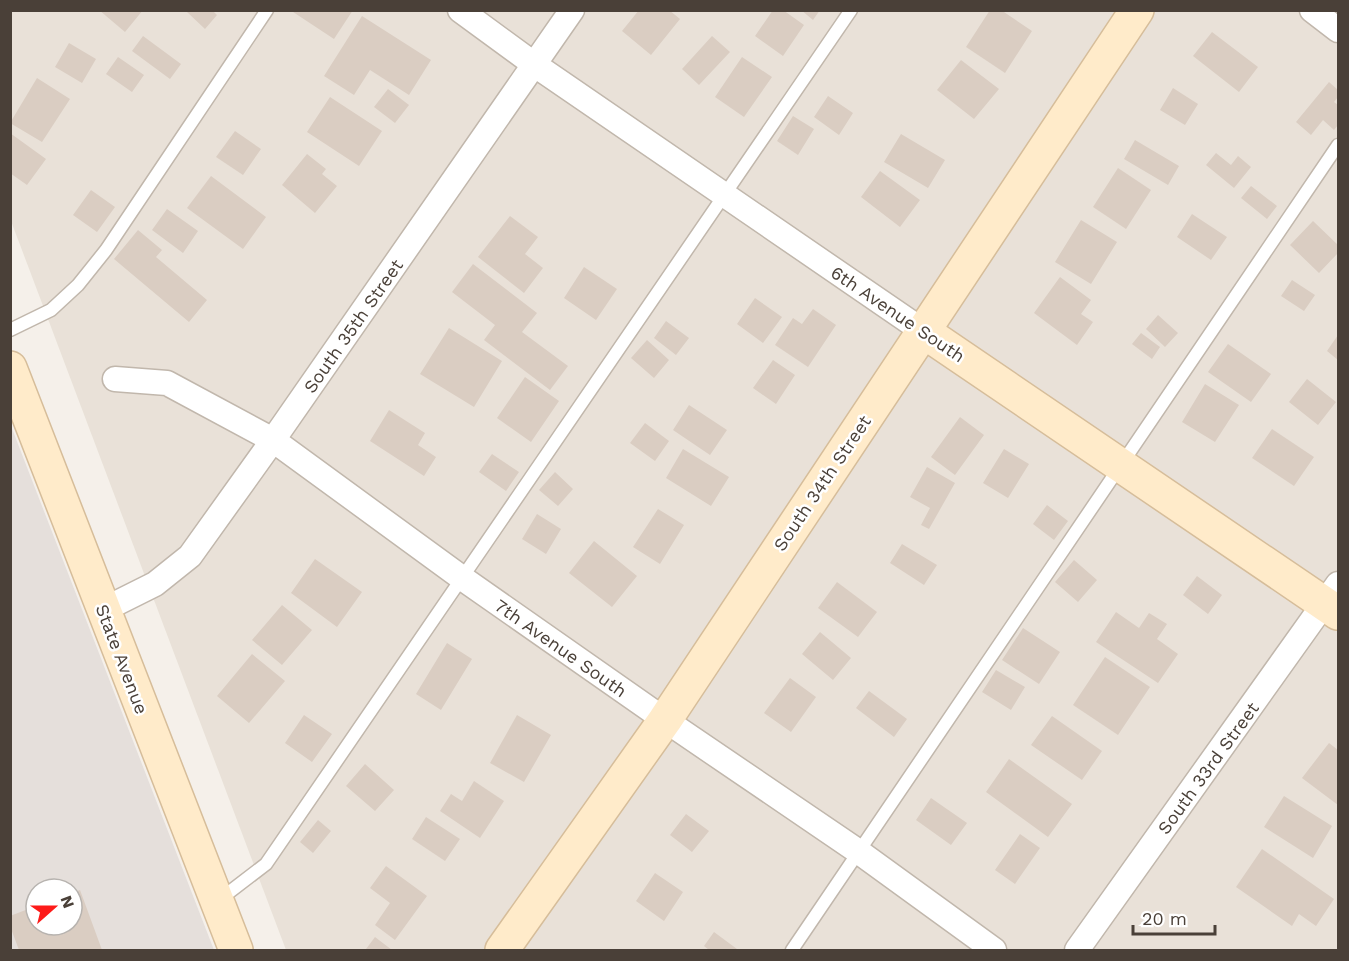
<svg xmlns="http://www.w3.org/2000/svg" width="1349" height="961" viewBox="0 0 1349 961" font-family="'Work Sans',sans-serif">
<style>
.residential{fill:#e9e1d8}
.industrial{fill:#e5dfdb;fill-rule:evenodd}
.building{fill:#dacdc2}
.lines{fill:none;stroke-linecap:round;stroke-linejoin:round}
.lane-casing{stroke:#c1b7ac;stroke-width:15}
.street-casing{stroke:#c1b7ac;stroke-width:27}
.secondary-casing{stroke:#d6bd9a;stroke-width:36}
.lane{stroke:#fff;stroke-width:12}
.street{stroke:#fff;stroke-width:24}
.secondary{stroke:#ffebca;stroke-width:33}
.labels{text-anchor:middle;dominant-baseline:central;stroke-width:5;stroke-linejoin:round;paint-order:stroke}
.street-label{font-size:18px;fill:#4a4038;stroke:#fff}
</style>
<rect width="100%" height="100%" fill="#f5f0ea"/>
<path class="residential" d="M 11,11 L 1338,11 L 1338,950 L 286,950 L 11,221 Z"/>
<path class="industrial" d="M 11,426 L 214,950 L 11,950 ZM 36,889 L 72,889 L 72,925 L 36,925 Z"/>
<path class="building" d="M 99,10 L 143,10 L 125,32 Z
M 189,10 L 212,10 L 217,15 L 205,29 L 187,12 Z
M 290,10 L 353,10 L 334,39 Z
M 639,10 L 669,10 L 680,19 L 651,55 L 622,31 Z
M 773,10 L 783,10 L 804,25 L 783,56 L 755,36 Z
M 801,10 L 820,10 L 813,20 Z
M 990,10 L 1001,10 L 1032,31 L 1005,73 L 966,47 Z
M 362,16 L 431,60 L 409,95 L 370,70 L 354,95 L 324,76 Z
M 1212,32 L 1258,67 L 1239,92 L 1193,56 Z
M 143,36 L 181,64 L 170,79 L 132,51 Z
M 712,36 L 730,52 L 699,85 L 682,69 Z
M 69,43 L 96,59 L 82,83 L 55,67 Z
M 118,57 L 144,75 L 132,92 L 106,74 Z
M 742,57 L 772,77 L 744,117 L 715,97 Z
M 961,60 L 999,89 L 974,119 L 937,90 Z
M 37,78 L 70,99 L 42,142 L 10,123 Z
M 1329,82 L 1338,90 L 1338,97 L 1334,102 L 1338,105 L 1338,125 L 1334,130 L 1323,120 L 1311,135 L 1296,122 Z
M 1173,88 L 1198,104 L 1185,125 L 1160,110 Z
M 388,89 L 409,105 L 395,123 L 374,107 Z
M 828,96 L 853,113 L 839,135 L 814,117 Z
M 330,97 L 382,131 L 359,166 L 307,132 Z
M 793,116 L 814,129 L 798,155 L 777,141 Z
M 235,131 L 261,149 L 243,175 L 216,157 Z
M 10,133 L 46,159 L 27,185 L 10,173 Z
M 901,134 L 945,160 L 928,188 L 884,162 Z
M 1135,140 L 1179,166 L 1168,185 L 1124,159 Z
M 1216,153 L 1231,165 L 1238,156 L 1251,167 L 1234,188 L 1206,165 Z
M 307,154 L 326,169 L 322,174 L 337,186 L 315,213 L 282,185 Z
M 1118,168 L 1151,190 L 1126,229 L 1093,207 Z
M 880,171 L 920,200 L 900,227 L 861,197 Z
M 211,176 L 266,217 L 243,249 L 187,208 Z
M 1251,186 L 1277,206 L 1267,219 L 1241,198 Z
M 91,190 L 115,207 L 97,232 L 73,215 Z
M 167,209 L 198,231 L 183,253 L 152,230 Z
M 1192,214 L 1227,237 L 1211,260 L 1177,237 Z
M 510,216 L 538,237 L 525,254 L 543,268 L 524,293 L 478,257 Z
M 1081,220 L 1117,242 L 1091,284 L 1055,262 Z
M 1313,221 L 1338,245 L 1338,253 L 1319,273 L 1290,245 Z
M 138,230 L 162,250 L 156,257 L 207,300 L 189,322 L 114,259 Z
M 473,264 L 537,313 L 522,332 L 568,366 L 550,390 L 484,340 L 495,325 L 452,292 Z
M 584,267 L 617,289 L 596,320 L 564,298 Z
M 1060,277 L 1091,300 L 1081,314 L 1093,322 L 1077,345 L 1034,313 Z
M 1292,280 L 1315,295 L 1304,311 L 1281,296 Z
M 755,298 L 782,317 L 763,343 L 737,324 Z
M 813,309 L 836,325 L 808,367 L 775,345 L 793,318 L 802,324 Z
M 1158,315 L 1178,333 L 1165,347 L 1146,329 Z
M 666,321 L 689,338 L 676,355 L 654,338 Z
M 449,328 L 502,361 L 474,407 L 420,374 Z
M 1141,333 L 1160,347 L 1152,359 L 1132,344 Z
M 1338,335 L 1338,360 L 1327,351 Z
M 647,340 L 669,360 L 654,378 L 631,358 Z
M 1228,344 L 1271,374 L 1251,402 L 1208,372 Z
M 773,360 L 795,375 L 776,404 L 753,388 Z
M 525,377 L 559,401 L 531,442 L 497,418 Z
M 1307,379 L 1336,402 L 1318,425 L 1289,402 Z
M 1205,384 L 1239,405 L 1215,442 L 1182,422 Z
M 689,405 L 727,430 L 710,455 L 673,430 Z
M 389,410 L 425,433 L 418,445 L 436,457 L 424,476 L 370,441 Z
M 960,417 L 984,435 L 955,475 L 931,457 Z
M 645,423 L 669,441 L 655,461 L 630,443 Z
M 1272,429 L 1314,457 L 1294,486 L 1252,458 Z
M 683,449 L 729,477 L 711,506 L 666,478 Z
M 1004,449 L 1029,464 L 1008,498 L 983,483 Z
M 492,454 L 519,472 L 506,491 L 479,472 Z
M 927,467 L 955,483 L 929,529 L 921,525 L 930,508 L 910,497 Z
M 555,472 L 573,489 L 558,506 L 539,490 Z
M 1047,505 L 1068,521 L 1054,540 L 1033,524 Z
M 658,509 L 684,525 L 660,564 L 633,547 Z
M 537,514 L 561,529 L 546,554 L 522,539 Z
M 594,541 L 637,576 L 612,607 L 569,573 Z
M 902,544 L 937,565 L 924,585 L 890,563 Z
M 315,559 L 362,592 L 337,627 L 291,593 Z
M 1074,560 L 1097,580 L 1078,602 L 1055,582 Z
M 1197,576 L 1222,595 L 1208,614 L 1183,595 Z
M 837,582 L 877,612 L 858,637 L 818,608 Z
M 282,605 L 312,630 L 282,665 L 252,640 Z
M 1116,612 L 1139,628 L 1149,613 L 1167,624 L 1157,639 L 1178,654 L 1158,683 L 1096,642 Z
M 1023,628 L 1060,652 L 1039,684 L 1002,660 Z
M 820,632 L 851,658 L 833,680 L 802,654 Z
M 447,643 L 472,659 L 441,710 L 416,694 Z
M 252,654 L 285,681 L 249,723 L 217,696 Z
M 1105,657 L 1150,687 L 1118,735 L 1073,705 Z
M 996,670 L 1025,687 L 1011,710 L 982,692 Z
M 790,678 L 816,697 L 791,732 L 764,713 Z
M 869,691 L 907,719 L 894,737 L 856,708 Z
M 304,715 L 332,734 L 312,762 L 285,743 Z
M 517,715 L 551,735 L 524,782 L 490,763 Z
M 1052,716 L 1102,751 L 1082,780 L 1031,745 Z
M 1329,743 L 1338,750 L 1338,805 L 1302,778 Z
M 1009,759 L 1072,804 L 1048,837 L 986,792 Z
M 365,764 L 394,790 L 375,811 L 346,786 Z
M 474,781 L 504,801 L 480,838 L 440,811 L 451,794 L 462,801 Z
M 1284,796 L 1332,826 L 1313,858 L 1264,827 Z
M 931,798 L 967,823 L 951,845 L 916,820 Z
M 686,814 L 709,831 L 692,852 L 670,835 Z
M 426,817 L 460,839 L 445,861 L 412,839 Z
M 318,820 L 331,831 L 313,853 L 300,842 Z
M 1020,834 L 1040,848 L 1015,884 L 995,870 Z
M 1262,849 L 1334,899 L 1316,926 L 1299,914 L 1292,926 L 1236,887 Z
M 386,866 L 427,896 L 395,940 L 375,925 L 390,903 L 370,888 Z
M 655,873 L 683,892 L 664,921 L 636,901 Z
M 80,890 L 102,950 L 19,950 L 10,926 L 10,916 L 36,906 L 36,925 L 72,925 L 72,893 Z
M 714,932 L 737,949 L 735,950 L 709,950 L 704,946 Z
M 375,937 L 392,950 L 368,950 L 366,949 Z"/>
<g class="lines">
<defs>
<path id="lane" d="M 10,330 L 51,310 L 78,285 L 106,250 L 267,10
M 219,900 L 266,864 L 851,10
M 792,950 L 1338,145"/>
<path id="street" d="M 460,10 L 535,65 L 923,331
M 1312,10 L 1338,30
M 115,379 L 167,383 L 273,440 L 462,578 L 665,720 L 859,852 L 994,950
M 103,610 L 155,584 L 190,556 L 273,440 L 572,10
M 1077,950 L 1338,584"/>
<path id="secondary" d="M 923,331 L 1338,613
M 10,368 L 236,950
M 502,950 L 665,720 L 1137,10"/>
</defs>
<use href="#lane" class="lane-casing"/>
<use href="#street" class="street-casing"/>
<use href="#secondary" class="secondary-casing"/>
<use href="#lane" class="lane"/>
<use href="#street" class="street"/>
<use href="#secondary" class="secondary"/>
</g>
<g class="labels">
<g class="street-label">
<text transform="translate(898 314) rotate(34)">6th Avenue South</text>
<text transform="translate(353 326) rotate(-55)">South 35th Street</text>
<text transform="translate(822 483) rotate(-56)">South 34th Street</text>
<text transform="translate(561 648) rotate(35)">7th Avenue South</text>
<text transform="translate(122 659) rotate(69)">State Avenue</text>
<text transform="translate(1208 768) rotate(-54)">South 33rd Street</text>
</g>
</g>
<rect width="1349" height="961" fill="none" stroke="#4a4038" stroke-width="24"/>
<g transform="translate(54 907) rotate(69)"><circle r="28" fill="#ffffff" stroke="#b7b3af" stroke-width="1.5"/>
<path d="M0-4.5L10 22L0 15L-10 22Z" fill="#fd1b19"/>
<text y="-9" font-size="16" font-weight="bold" text-anchor="middle" fill="#4a4038">N</text>
</g>
<path d="M1133 925v9h82v-9" fill="none" stroke="#4a4038" stroke-width="3"/>
<text x="1142" y="925" font-size="18" fill="#4a4038" stroke="#ffffff" stroke-width="4.5" paint-order="stroke">20 m</text>
</svg>
